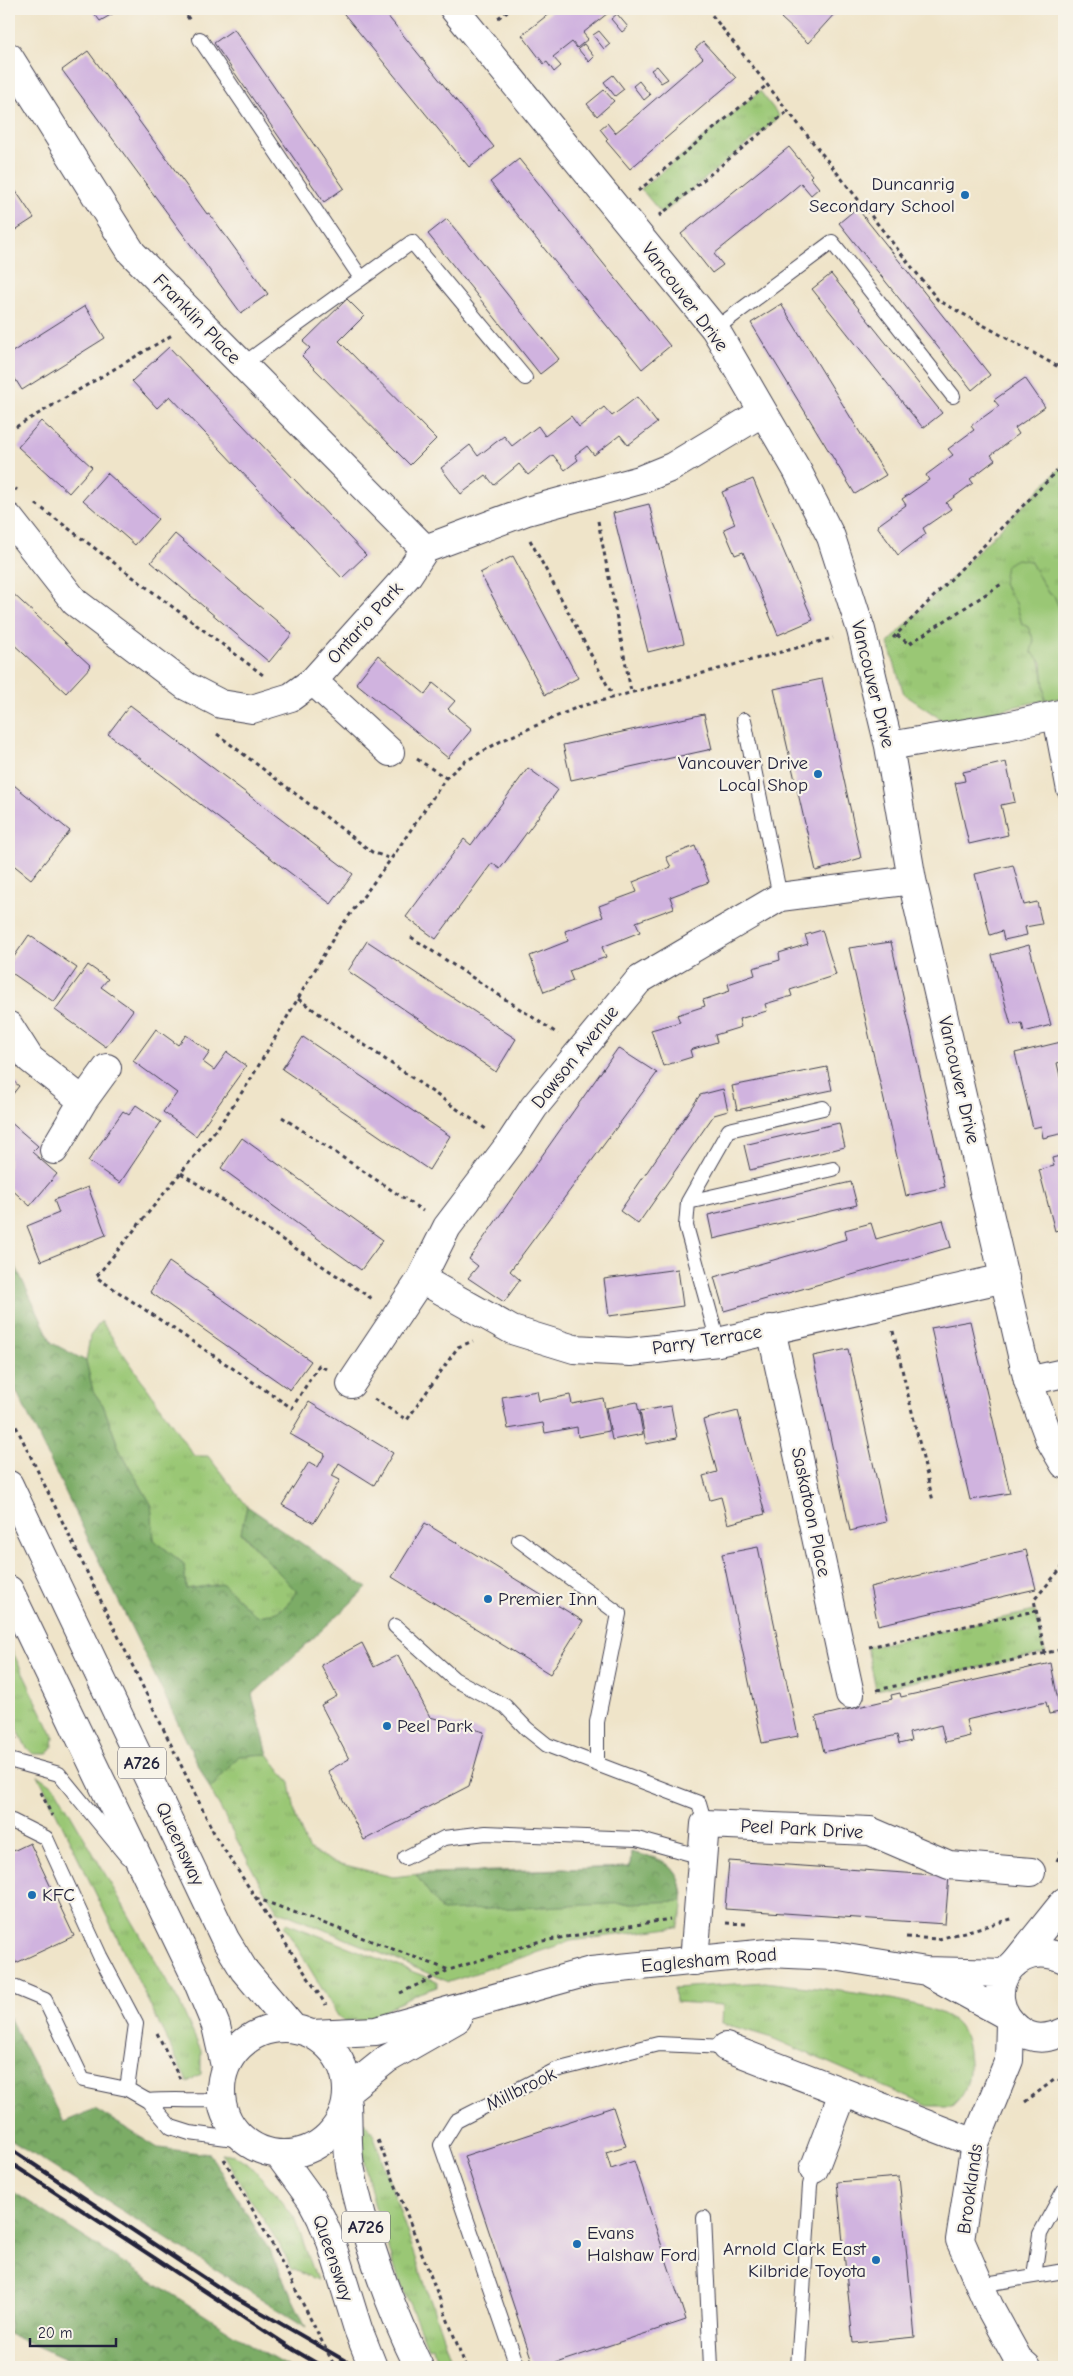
<svg xmlns="http://www.w3.org/2000/svg" width="1073" height="2376" viewBox="0 0 1073 2376" font-family="'Comic Neue',sans-serif">
<style>
.grass{fill:url(#grass-tufts);stroke:#5e7458}
.forest{fill:url(#forest-crowns);stroke:#4e6750}
.green{fill:#9ac775;stroke:#5e7458}
.building{fill:#d0b3df}
.lines{fill:none;stroke-linecap:round;stroke-linejoin:round}
.service-casing{stroke:#413f50;stroke-width:16}
.minor-casing{stroke:#413f50;stroke-width:30}
.tertiary-casing{stroke:#413f50;stroke-width:30}
.secondary-casing{stroke:#413f50;stroke-width:30}
.trunk-casing{stroke:#413f50;stroke-width:30}
.path{stroke:#413f50;stroke-width:3;stroke-dasharray:4 4;stroke-linecap:butt}
.service{stroke:#fff;stroke-width:14}
.minor{stroke:#fff;stroke-width:28}
.tertiary{stroke:#fff;stroke-width:28}
.secondary{stroke:#fff;stroke-width:28}
.trunk{stroke:#fff;stroke-width:28}
.rail{stroke:#22223b;stroke-width:4}
.path-bridge{stroke:#413f50;stroke-width:3;stroke-dasharray:4 4;stroke-linecap:butt}
.poi-dot{fill:#1f6fb2;stroke:#f7f3e8;stroke-width:2}
.labels{text-anchor:middle;dominant-baseline:central;stroke-width:4.5;stroke-linejoin:round;paint-order:stroke}
.shield{fill:#f7f3e8;stroke:#62616f;stroke-width:1}
.shield-label{font-size:18px;font-weight:bold;fill:#22223b}
.poi-label{font-size:19px;fill:#22223b;stroke:#f7f3e8;text-anchor:start}
.street-label{font-size:19px;fill:#22223b;stroke:#f7f3e8}
</style>
<defs>
<pattern id="grass-tufts" width="24" height="20" patternUnits="userSpaceOnUse" patternTransform="scale(1.25)"><rect width="24" height="20" fill="#9ac775"/><path d="M3 7l-1-3M5 7V3M7 7l1-3M15 17l-1-3M17 17v-4M19 17l1-3" fill="none" stroke="#84ab66"/></pattern>
<pattern id="forest-crowns" width="20" height="18" patternUnits="userSpaceOnUse" patternTransform="scale(1.25)"><rect width="20" height="18" fill="#7bac66"/><path d="M2 6a3 3 0 1 1 6 0M12 15a3 3 0 1 1 6 0" fill="none" stroke="#648c55"/></pattern>
</defs>
<rect width="100%" height="100%" fill="#f7f3e8"/>
<filter id="ink" filterUnits="userSpaceOnUse"><feTurbulence type="fractalNoise" baseFrequency=".02" numOctaves="2"/><feDisplacementMap in="SourceGraphic" scale="10" xChannelSelector="R" yChannelSelector="G"/><feConvolveMatrix kernelMatrix="1 2 1 2 8 2 1 2 1" color-interpolation-filters="sRGB"/></filter>
<filter id="wash" filterUnits="userSpaceOnUse"><feTurbulence type="fractalNoise" baseFrequency=".0096" numOctaves="4" result="noise"/><feDisplacementMap in="SourceGraphic" scale="20" xChannelSelector="R" yChannelSelector="G"/><feGaussianBlur stdDeviation="1.12" result="paint"/><feColorMatrix in="noise" values="0 0 0 0 0 0 0 0 0 0 0 0 0 0 0 0 0 1.4 0 .05"/><feComposite in="paint" operator="in"/></filter>
<g filter="url(#wash)">
<rect width="100%" height="100%" fill="#efe4c9"/>
<path class="grass" d="M 760,91 L 780,117 L 662,214 L 641,189 Z
M 1064,464 L 1064,618 L 1054,596 L 1048,593 L 1030,561 L 1003,583 L 1016,603 L 1022,624 L 1028,627 C 1040,653 1043,671 1045,700 L 945,722 L 904,694 L 888,643 Z
M 101,1321 L 194,1456 L 208,1456 L 247,1506 L 241,1533 L 297,1591 C 286,1610 277,1614 256,1616 L 223,1584 L 186,1589 L 184,1564 L 154,1540 L 151,1504 L 120,1451 L 103,1405 L 93,1391 L 86,1361 L 90,1336 Z
M 1035,1611 L 1045,1653 L 876,1690 L 867,1647 Z
M 9,1644 L 54,1738 L 53,1747 L 47,1754 L 33,1754 L 26,1747 L 9,1711 Z
M 268,1754 L 290,1783 L 296,1818 L 308,1849 L 333,1862 L 393,1877 L 427,1873 L 630,1867 L 631,1852 C 640,1855 652,1856 661,1860 C 686,1873 687,1904 678,1927 L 571,1941 L 449,1982 L 277,1910 L 263,1889 L 210,1789 L 239,1755 Z
M 38,1775 L 55,1787 L 180,2004 L 201,2051 L 201,2074 L 188,2083 Z
M 286,1923 L 437,1981 L 437,1987 L 419,1993 L 366,2020 L 345,2021 L 338,2016 L 284,1925 Z
M 765,1982 C 808,1988 923,1996 954,2021 C 966,2031 968,2047 969,2062 C 970,2081 966,2093 952,2106 L 928,2106 L 772,2038 L 722,2023 L 723,2005 L 675,2002 L 674,1988 Z
M 365,2122 L 373,2133 L 452,2363 L 439,2362 L 432,2346 L 428,2348 L 398,2277 L 374,2203 L 360,2145 Z
M 221,2153 L 235,2155 L 250,2165 L 277,2195 L 294,2217 L 317,2280 L 292,2269 L 281,2247 Z"/>
<path class="forest" d="M 9,1252 L 52,1343 L 86,1361 L 93,1391 L 103,1405 L 120,1451 L 151,1504 L 154,1540 L 184,1564 L 186,1589 L 223,1584 L 256,1616 C 277,1614 287,1610 296,1591 L 241,1532 L 247,1506 L 367,1588 L 252,1695 L 268,1754 L 239,1756 L 210,1789 L 9,1376 Z
M 631,1852 C 659,1860 685,1865 682,1901 L 442,1911 L 416,1875 L 630,1867 Z
M 9,2017 L 64,2122 L 95,2109 L 158,2148 L 210,2154 L 271,2253 L 306,2327 L 9,2139 Z
M 9,2189 L 262,2352 L 288,2367 L 84,2367 L 9,2334 Z"/>
<path class="green" d="M 1017,559 L 1030,561 L 1048,593 L 1054,596 L 1064,618 L 1064,698 L 1045,700 L 1042,662 L 1031,652 L 1034,640 L 1028,627 L 1022,624 L 1016,603 L 1003,583 L 1006,565 Z"/>
<g id="blocks">
<path class="building" d="M 91,9 L 121,9 L 100,21 Z
M 340,9 L 382,9 L 494,147 L 469,167 Z
M 555,9 L 613,9 L 583,33 L 588,39 L 577,48 L 572,42 L 553,57 L 561,66 L 554,72 L 547,62 L 544,64 L 522,35 Z
M 789,9 L 832,9 L 836,12 L 808,43 L 781,18 Z
M 617,14 L 628,27 L 622,32 L 611,19 Z
M 234,29 L 344,188 L 324,202 L 214,43 Z
M 599,31 L 610,44 L 604,49 L 593,35 Z
M 703,42 L 736,78 L 630,169 L 606,141 L 608,139 L 600,129 L 607,123 L 615,133 L 631,120 L 703,58 L 695,49 Z
M 584,44 L 594,57 L 589,62 L 578,49 Z
M 88,51 L 207,214 L 209,213 L 268,294 L 241,313 L 62,70 Z
M 657,66 L 668,79 L 661,83 L 651,70 Z
M 613,75 L 624,89 L 615,96 L 604,82 Z
M 639,81 L 650,95 L 644,100 L 633,86 Z
M 604,90 L 614,101 L 597,116 L 587,104 Z
M 789,147 L 812,175 L 810,177 L 819,188 L 811,195 L 801,183 L 787,195 L 714,254 L 723,265 L 712,273 L 681,234 Z
M 519,159 L 670,346 L 642,369 L 490,182 Z
M 13,187 L 34,218 L 9,234 L 9,190 Z
M 857,208 L 990,375 L 972,390 L 839,223 Z
M 447,219 L 559,359 L 540,374 L 428,234 Z
M 831,274 L 942,413 L 923,428 L 812,289 Z
M 347,299 L 364,316 L 339,341 L 436,439 L 410,465 L 302,356 L 310,348 L 303,342 Z
M 781,304 L 886,475 L 855,494 L 751,323 Z
M 85,306 L 105,338 L 22,390 L 9,369 L 9,354 Z
M 169,347 L 366,555 L 342,578 L 170,396 L 157,408 L 132,381 Z
M 1025,378 L 1045,407 L 1015,428 L 1019,434 L 991,455 L 995,460 L 970,479 L 973,483 L 946,503 L 951,509 L 923,528 L 926,534 L 898,555 L 877,526 L 906,505 L 902,499 L 929,480 L 926,475 L 953,455 L 948,449 L 974,430 L 971,426 L 999,406 L 994,400 Z
M 637,397 L 657,423 L 628,445 L 620,435 L 594,455 L 587,446 L 575,455 L 578,460 L 565,470 L 553,455 L 528,475 L 519,464 L 494,485 L 486,475 L 461,494 L 441,468 L 470,445 L 478,456 L 504,436 L 512,446 L 538,426 L 545,436 L 571,416 L 579,427 L 604,407 L 612,416 Z
M 41,421 L 92,467 L 69,493 L 18,447 Z
M 107,473 L 158,519 L 135,545 L 83,500 Z
M 753,479 L 813,620 L 778,635 L 743,552 L 735,555 L 724,529 L 735,524 L 722,492 Z
M 649,504 L 684,643 L 648,652 L 613,513 Z
M 175,534 L 292,634 L 269,662 L 151,562 Z
M 513,556 L 578,678 L 545,695 L 480,573 Z
M 9,590 L 91,666 L 66,693 L 9,640 Z
M 378,655 L 425,694 L 433,683 L 455,701 L 448,709 L 472,729 L 448,758 L 356,683 Z
M 822,679 L 861,858 L 816,871 L 774,689 Z
M 130,705 L 353,874 L 331,904 L 108,734 Z
M 704,714 L 712,749 L 571,780 L 563,745 Z
M 1006,762 L 1015,802 L 1001,805 L 1008,835 L 969,844 L 955,783 L 965,781 L 963,772 Z
M 528,768 L 558,790 L 500,869 L 492,863 L 436,939 L 406,917 L 464,839 L 471,845 Z
M 9,781 L 70,831 L 31,879 L 11,863 L 9,865 Z
M 695,846 L 709,882 L 670,897 L 674,908 L 636,922 L 640,932 L 602,947 L 606,957 L 569,971 L 573,981 L 544,992 L 530,956 L 568,941 L 565,931 L 603,917 L 599,906 L 637,892 L 633,882 L 671,867 L 666,857 Z
M 1013,865 L 1024,905 L 1037,902 L 1042,924 L 1025,927 L 1027,935 L 1004,940 L 1002,931 L 990,935 L 975,874 Z
M 822,930 L 836,975 L 790,990 L 792,996 L 765,1004 L 767,1011 L 739,1019 L 741,1027 L 715,1035 L 717,1042 L 690,1050 L 692,1057 L 663,1066 L 651,1030 L 680,1022 L 677,1015 L 705,1006 L 703,1000 L 730,991 L 728,984 L 755,975 L 753,968 L 780,960 L 779,953 L 808,944 L 805,935 Z
M 29,935 L 77,968 L 54,1002 L 9,971 L 9,964 Z
M 367,941 L 516,1039 L 496,1072 L 348,971 Z
M 891,942 L 945,1187 L 906,1196 L 849,948 Z
M 1029,945 L 1051,1025 L 1024,1032 L 1022,1023 L 1011,1025 L 992,955 Z
M 88,965 L 108,979 L 101,987 L 133,1010 L 106,1047 L 55,1010 Z
M 156,1029 L 178,1045 L 186,1035 L 210,1052 L 203,1062 L 214,1070 L 227,1052 L 246,1066 L 196,1136 L 163,1112 L 177,1093 L 133,1061 Z
M 303,1037 L 450,1136 L 429,1170 L 282,1069 Z
M 1061,1042 L 1064,1061 L 1057,1063 L 1064,1094 L 1064,1133 L 1043,1138 L 1041,1126 L 1033,1128 L 1015,1053 Z
M 618,1048 L 657,1073 L 510,1271 L 520,1280 L 504,1302 L 468,1278 L 478,1266 L 469,1259 Z
M 827,1067 L 832,1090 L 737,1110 L 732,1086 Z
M 9,1078 L 19,1086 L 9,1099 Z
M 723,1089 L 728,1111 L 714,1115 L 638,1224 L 620,1211 L 700,1095 Z
M 136,1105 L 161,1122 L 120,1183 L 88,1161 L 123,1111 L 129,1115 Z
M 9,1121 L 38,1146 L 32,1152 L 57,1174 L 30,1206 L 9,1187 Z
M 839,1123 L 845,1147 L 750,1170 L 744,1145 Z
M 242,1138 L 383,1240 L 361,1270 L 221,1168 Z
M 1064,1155 L 1064,1228 L 1055,1231 L 1039,1170 L 1054,1166 L 1052,1158 Z
M 851,1182 L 857,1205 L 713,1239 L 708,1215 Z
M 88,1187 L 106,1235 L 41,1261 L 27,1226 L 59,1213 L 54,1200 Z
M 943,1220 L 951,1247 L 724,1311 L 714,1277 L 847,1239 L 845,1230 L 871,1223 L 876,1239 Z
M 169,1262 L 311,1361 L 290,1390 L 150,1292 Z
M 678,1269 L 683,1306 L 609,1316 L 604,1279 Z
M 970,1321 L 1010,1493 L 970,1500 L 931,1328 Z
M 848,1349 L 886,1522 L 850,1531 L 813,1356 Z
M 537,1391 L 539,1401 L 570,1395 L 572,1404 L 603,1398 L 609,1431 L 578,1437 L 577,1427 L 545,1433 L 543,1423 L 508,1429 L 502,1397 Z
M 309,1402 L 393,1453 L 374,1485 L 339,1463 L 332,1476 L 340,1480 L 314,1523 L 282,1505 L 309,1462 L 318,1467 L 325,1454 L 290,1434 Z
M 637,1402 L 643,1434 L 612,1440 L 606,1408 Z
M 671,1406 L 677,1438 L 646,1444 L 640,1411 Z
M 738,1411 L 765,1514 L 728,1524 L 721,1497 L 710,1500 L 703,1476 L 717,1472 L 703,1420 Z
M 425,1523 L 583,1621 L 550,1674 L 392,1577 Z
M 758,1547 L 798,1736 L 762,1743 L 722,1554 Z
M 1026,1550 L 1036,1589 L 878,1625 L 870,1587 Z
M 362,1643 L 374,1667 L 398,1655 L 430,1717 L 484,1732 L 469,1786 L 364,1840 L 328,1771 L 349,1759 L 321,1705 L 337,1696 L 321,1665 Z
M 1051,1663 L 1060,1712 L 1049,1714 L 1046,1702 L 966,1720 L 970,1736 L 945,1742 L 941,1725 L 909,1733 L 911,1741 L 899,1744 L 897,1735 L 824,1752 L 816,1717 L 892,1699 L 891,1695 L 900,1693 L 901,1697 Z
M 30,1843 L 74,1936 L 16,1963 L 9,1948 L 9,1853 Z
M 729,1861 L 949,1876 L 945,1924 L 725,1909 Z
M 613,2107 L 626,2146 L 606,2152 L 611,2169 L 634,2161 L 686,2320 L 544,2367 L 534,2367 L 464,2156 Z
M 899,2177 L 915,2337 L 853,2343 L 837,2182 Z"/>
</g>
</g>
<g filter="url(#ink)">
<use href="#blocks" fill-opacity="0" stroke="#413f50" stroke-width="1"/>
<g class="lines">
<defs>
<path id="service" d="M 200,39 L 361,278
M 715,329 L 832,242 L 953,396
M 242,365 L 412,242 L 525,378
M 1050,717 L 1064,791
M 744,720 L 780,897
M 688,1202 L 833,1169
M 718,1342 L 686,1226 L 688,1202 L 729,1130 L 823,1108
M 519,1540 L 619,1614 L 597,1722 L 597,1764
M 395,1626 L 454,1679 L 505,1706 L 527,1729 L 547,1745 L 699,1803 L 705,1824
M 9,1760 L 59,1774 L 127,1857
M 9,1823 L 12,1821 L 46,1838 L 100,1956 L 136,2024 L 127,2089
M 405,1858 L 444,1838 L 486,1833 L 637,1839 L 702,1857
M 9,1985 L 45,2000 L 83,2080 L 127,2089 L 148,2101 L 171,2127 L 190,2133 L 242,2140
M 148,2101 C 171,2099 193,2101 216,2100 L 220,2090
M 704,2218 L 711,2367
M 1034,2276 L 1040,2234 L 1064,2190
M 980,2285 L 1064,2271
M 522,2367 L 516,2363 L 441,2145 L 456,2121 L 556,2070 L 658,2044 L 726,2047
M 798,2367 L 810,2185 L 814,2169"/>
<path id="minor" d="M 454,9 L 715,329 L 797,470 L 831,537 L 861,630 L 889,746 L 912,880 L 1028,1381 L 1050,1440 L 1064,1464
M 9,57 L 132,253 L 425,549
M 9,518 L 75,602 L 186,686 L 221,704 L 252,709 L 291,697 L 313,681 L 408,575 L 425,549 L 527,511 L 640,480 L 672,467 L 763,412
M 313,681 L 390,752
M 889,746 L 1007,726 L 1064,713
M 9,1026 L 30,1059 L 83,1101
M 54,1150 L 83,1101 L 107,1068
M 421,1279 L 512,1330 L 574,1349 L 630,1352 L 718,1342 L 1005,1278
M 771,1329 L 850,1694
M 1028,1381 L 1064,1373
M 351,1384 L 421,1279 L 447,1227 L 509,1145 L 534,1107 L 639,980 L 780,897 L 912,880
M 694,1961 L 705,1824 L 870,1831 L 949,1865 L 1031,1872
M 1010,2023 L 1009,2060 L 975,2143 L 960,2240 L 989,2306 L 1018,2359 L 1027,2367
M 726,2047 L 975,2143
M 814,2169 L 843,2093"/>
<path id="tertiary" d="M 1015,1963 L 1064,1902"/>
<path id="secondary" d="M 1064,1959 C 1016,1935 975,1994 1018,2029 C 1032,2041 1048,2039 1064,2032
M 931,1974 L 1004,2014
M 312,2034 L 376,2031 L 591,1971 L 768,1953 L 834,1956 L 926,1971 L 1005,1973
M 347,2091 L 387,2059 L 457,2019"/>
<path id="trunk" d="M 9,1485 L 225,1939 L 244,1970 L 294,2029
M 9,1590 L 197,1980 L 216,2026 L 225,2066
M221 2091a63 63 0 1 1 126 0a63 63 0 1 1-126 0Z
M 347,2105 C 348,2125 347,2147 350,2166 C 362,2231 390,2308 419,2367
M 279,2155 L 311,2199 L 321,2218 L 331,2242 L 358,2329 L 373,2367"/>
</defs>
<use href="#service" class="service-casing"/>
<use href="#minor" class="minor-casing"/>
<use href="#tertiary" class="tertiary-casing"/>
<use href="#secondary" class="secondary-casing"/>
<use href="#trunk" class="trunk-casing"/>
<path class="path" d="M 183,9 L 190,21
M 707,9 L 938,300 L 1064,370
M 498,18 L 510,9
M 638,191 L 767,85
M 659,216 L 788,111
M 9,431 L 172,335
M 9,484 L 17,490
M 36,504 L 263,675
M 598,521 L 631,691
M 530,540 L 613,696
M 897,635 L 909,644 L 1003,583
M 893,638 L 1064,464
M 217,734 L 372,852 L 391,859
M 417,759 L 446,778
M 411,937 L 558,1034
M 298,999 L 486,1129
M 282,1117 L 423,1211
M 181,1173 L 374,1300
M 893,1331 L 933,1501
M 326,1369 L 319,1365 L 292,1408 L 96,1277 L 218,1127 L 249,1082 L 337,932 L 391,859 L 446,778 L 464,762 L 501,741 L 578,707 L 833,638
M 374,1399 L 407,1420 L 458,1347 L 473,1341
M 9,1412 L 216,1837 L 326,2005
M 869,1647 L 1035,1611
M 1045,1653 L 1034,1600 L 1064,1565
M 877,1690 L 1064,1649
M 9,1724 L 16,1739
M 41,1792 L 52,1816
M 1057,1861 L 1064,1845
M 256,1898 L 449,1970 L 537,1942 L 670,1919
M 726,1923 L 747,1924
M 906,1937 L 939,1939 L 1015,1918
M 400,1993 L 449,1970
M 157,2033 L 180,2079
M 1025,2102 L 1054,2080 L 1064,2081
M 378,2140 L 466,2367
M 224,2159 L 277,2253"/>
<use href="#service" class="service"/>
<use href="#minor" class="minor"/>
<use href="#tertiary" class="tertiary"/>
<use href="#secondary" class="secondary"/>
<use href="#trunk" class="trunk"/>
<path class="rail" d="M 9,2148 L 226,2292 L 356,2367
M 9,2162 L 294,2350 L 323,2367"/>
<path class="path-bridge" d="M 277,2253 L 335,2367"/>
</g>
</g>
<g class="poi-dot">
<circle cx="965" cy="195" r="5"/>
<circle cx="818" cy="774" r="5"/>
<circle cx="488" cy="1599" r="5"/>
<circle cx="387" cy="1726" r="5"/>
<circle cx="32" cy="1895" r="5"/>
<circle cx="577" cy="2244" r="5"/>
<circle cx="876" cy="2260" r="5"/>
</g>
<g class="labels">
<g class="shield">
<rect x="118" y="1747.5" width="48" height="31" rx="4"/>
<rect x="342" y="2211.5" width="48" height="31" rx="4"/>
</g>
<g class="shield-label">
<text x="142" y="1763">A726</text>
<text x="366" y="2227">A726</text>
</g>
<g class="poi-label">
<text x="955" y="184" text-anchor="end">Duncanrig<tspan x="955" dy="22">Secondary School</tspan></text>
<text x="808" y="763" text-anchor="end">Vancouver Drive<tspan x="808" dy="22">Local Shop</tspan></text>
<text x="498" y="1599">Premier Inn</text>
<text x="397" y="1726">Peel Park</text>
<text x="42" y="1895">KFC</text>
<text x="587" y="2233">Evans<tspan x="587" dy="22">Halshaw Ford</tspan></text>
<text x="866" y="2249" text-anchor="end">Arnold Clark East<tspan x="866" dy="22">Kilbride Toyota</tspan></text>
</g>
<g class="street-label">
<text transform="translate(685 297) rotate(53)">Vancouver Drive</text>
<text transform="translate(197 319) rotate(46)">Franklin Place</text>
<text transform="translate(365 623) rotate(-48)">Ontario Park</text>
<text transform="translate(873 684) rotate(76)">Vancouver Drive</text>
<text transform="translate(575 1057) rotate(-51)">Dawson Avenue</text>
<text transform="translate(959 1080) rotate(77)">Vancouver Drive</text>
<text transform="translate(707 1340) rotate(-9)">Parry Terrace</text>
<text transform="translate(811 1512) rotate(78)">Saskatoon Place</text>
<text transform="translate(802 1829) rotate(3)">Peel Park Drive</text>
<text transform="translate(180 1844) rotate(65)">Queensway</text>
<text transform="translate(709 1960) rotate(-5)">Eaglesham Road</text>
<text transform="translate(521 2089) rotate(-26)">Millbrook</text>
<text transform="translate(970 2189) rotate(-82)">Brooklands</text>
<text transform="translate(333 2258) rotate(71)">Queensway</text>
</g>
</g>
<rect width="1073" height="2376" fill="none" stroke="#f7f3e8" stroke-width="30"/>
<path d="M30 2338v8h86v-8" fill="none" stroke="#22223b" stroke-width="2.5"/>
<text x="38" y="2338" font-size="15" fill="#22223b" stroke="#f7f3e8" stroke-width="4" paint-order="stroke">20 m</text>
</svg>
